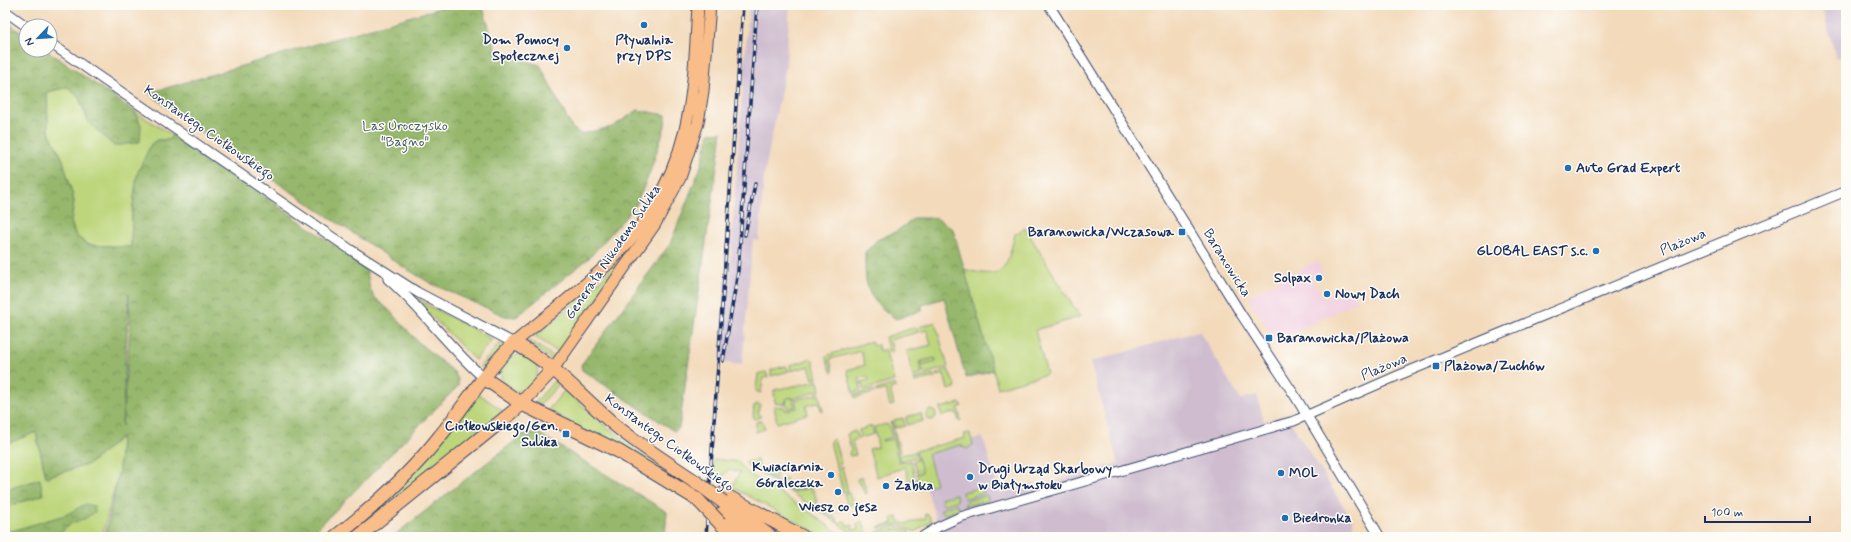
<svg xmlns="http://www.w3.org/2000/svg" width="1851" height="542" viewBox="0 0 1851 542" font-family="Mynerve,sans-serif">
<style>
.built{fill:#f2cfe1}
.industrial{fill:#cfbdcf}
.grass{fill:#bdd67c;stroke:#6c826d}
.forest{fill:url(#forest-crowns);stroke:#587365;fill-rule:evenodd}
.park{fill:url(#park-dots);stroke:#6c826d}
.lines{fill:none;stroke-linecap:round;stroke-linejoin:round}
.minor-casing{stroke:#3b496c;stroke-width:11}
.major-casing{stroke:#3b496c;stroke-width:13}
.highway-casing{stroke:#3b496c;stroke-width:15}
.minor{stroke:#fff;stroke-width:9}
.major{stroke:#f8bd89;stroke-width:11}
.highway{stroke:#f8bd89;stroke-width:13}
.rail-casing{stroke:#1b2f5e;stroke-width:3.5}
.rail{stroke:#fdfcf7;stroke-width:2;stroke-dasharray:6;stroke-linecap:butt}
.highway-bridge-casing{stroke:#3b496c;stroke-width:15;stroke-linecap:butt}
.highway-bridge{stroke:#f8bd89;stroke-width:13}
.poi-dot{fill:#1f6fb2;stroke:#fdfcf7;stroke-width:1.5}
.labels{text-anchor:middle;dominant-baseline:central;stroke-width:3;stroke-linejoin:round;paint-order:stroke}
.poi-label{font-size:14px;font-weight:bold;fill:#1b2f5e;stroke:#fdfcf7;text-anchor:start}
.park-label{font-size:14px;fill:#445966;stroke:#fdfcf7}
.street-label{font-size:14px;fill:#1b2f5e;stroke:#fdfcf7}
</style>
<defs>
<pattern id="forest-crowns" width="20" height="18" patternUnits="userSpaceOnUse"><rect width="20" height="18" fill="#96b76c"/><path d="M2 6a3 3 0 1 1 6 0M12 15a3 3 0 1 1 6 0" fill="none" stroke="#7a955c"/></pattern>
<pattern id="park-dots" width="8" height="8" patternUnits="userSpaceOnUse"><rect width="8" height="8" fill="#bdd67c"/><path d="M2 2h.1M6 6h.1" fill="none" stroke="#a2b86e" stroke-width="1.8" stroke-linecap="round"/></pattern>
</defs>
<rect width="100%" height="100%" fill="#fdfcf7"/>
<filter id="ink" filterUnits="userSpaceOnUse"><feTurbulence type="fractalNoise" baseFrequency=".025" numOctaves="2"/><feDisplacementMap in="SourceGraphic" scale="8" xChannelSelector="R" yChannelSelector="G"/><feConvolveMatrix kernelMatrix="1 2 1 2 8 2 1 2 1" color-interpolation-filters="sRGB"/></filter>
<filter id="wash" filterUnits="userSpaceOnUse"><feTurbulence type="fractalNoise" baseFrequency=".012" numOctaves="4" result="noise"/><feDisplacementMap in="SourceGraphic" scale="16" xChannelSelector="R" yChannelSelector="G"/><feGaussianBlur stdDeviation="0.9" result="paint"/><feColorMatrix in="noise" values="0 0 0 0 0 0 0 0 0 0 0 0 0 0 0 0 0 1.4 0 .05"/><feComposite in="paint" operator="in"/></filter>
<g filter="url(#wash)">
<rect width="100%" height="100%" fill="#f3dabb"/>
<path class="built" d="M 1317,261 L 1323,273 L 1312,278 L 1323,299 L 1334,294 L 1335,295 L 1351,290 L 1357,301 L 1276,342 L 1248,297 Z"/>
<path class="industrial" d="M 749,5 L 790,5 L 786,65 L 764,176 L 759,241 L 753,240 L 742,365 L 720,362 L 725,276 L 729,276 Z
M 1821,5 L 1846,5 L 1846,56 L 1836,58 Z
M 1199,331 L 1240,399 L 1257,395 L 1264,421 L 1286,415 L 1354,523 L 1352,524 L 1360,537 L 929,537 L 938,527 L 926,486 L 927,453 L 983,437 L 999,493 L 1035,483 L 1037,486 L 1118,463 L 1090,362 Z"/>
<path class="grass" d="M 68,87 L 79,98 L 89,123 L 141,125 L 134,111 L 172,135 L 169,140 L 157,140 L 132,212 L 131,247 L 88,245 L 76,236 L 71,222 L 74,201 L 63,160 L 48,130 L 47,92 Z
M 1025,228 L 1080,317 L 1035,330 L 1047,374 L 998,388 L 964,269 C 1004,280 1006,271 1015,234 Z
M 641,233 L 642,234 L 559,353 L 535,336 L 601,280 Z
M 409,293 L 431,307 L 492,339 L 475,360 Z
M 935,322 L 948,367 L 924,374 L 921,366 L 936,362 L 935,358 L 919,362 L 922,374 L 913,377 L 907,351 L 931,345 L 927,330 L 920,332 L 919,327 Z
M 916,327 L 918,332 L 890,340 L 893,352 L 889,353 L 885,337 Z
M 530,341 L 556,358 L 553,361 L 527,343 Z
M 871,341 L 873,346 L 878,345 L 879,351 L 885,349 L 894,381 L 864,390 L 861,382 L 869,380 L 868,376 L 859,378 L 861,390 L 853,393 L 847,370 L 865,365 L 861,351 L 830,359 L 833,372 L 831,372 L 826,356 Z
M 500,343 L 505,345 L 485,369 L 480,366 Z
M 523,354 L 536,363 C 542,375 529,392 517,391 C 490,384 500,355 523,354 Z
M 811,359 L 813,360 L 817,379 L 813,379 L 809,366 L 791,371 L 790,365 Z
M 786,366 L 789,371 L 771,376 L 771,370 Z
M 948,369 L 953,381 L 956,384 L 955,388 L 948,390 L 944,374 L 937,376 L 936,374 Z
M 766,372 L 768,377 L 763,378 L 761,393 L 757,392 L 756,390 L 758,374 Z
M 933,374 L 935,377 L 915,382 L 914,379 Z
M 555,380 L 559,384 L 540,405 L 535,403 Z
M 818,381 L 820,391 L 816,393 L 816,391 L 793,399 L 792,397 L 786,399 L 785,404 L 775,403 L 774,390 Z
M 895,384 L 896,387 L 890,389 L 894,405 L 890,406 L 886,390 L 876,392 L 876,390 Z
M 565,390 L 602,423 L 640,452 L 694,487 L 693,490 L 548,410 Z
M 873,390 L 874,393 L 855,398 L 854,395 Z
M 479,394 L 503,411 L 405,489 L 384,510 L 350,537 L 344,537 Z
M 819,394 L 823,411 L 821,411 L 819,402 L 806,406 L 808,414 L 777,423 L 774,406 L 784,407 L 786,411 L 797,408 L 795,400 Z
M 960,403 L 962,406 L 958,408 L 961,420 L 959,421 L 956,412 L 942,416 L 940,408 Z
M 757,404 L 760,405 L 758,412 L 761,417 L 755,419 L 753,417 L 754,406 Z
M926 415a5 5 0 1 1 10 0a5 5 0 1 1-10 0Z
M 921,413 L 923,421 L 907,425 L 906,417 Z
M 903,418 L 905,426 L 895,428 L 894,420 Z
M 762,420 L 765,429 L 756,432 L 756,422 Z
M 890,422 L 892,422 L 901,455 L 915,452 L 916,457 L 900,461 Z
M 887,424 L 888,427 L 889,427 L 892,437 L 882,440 L 882,441 L 893,439 L 899,463 L 911,461 L 915,478 L 909,480 L 905,467 L 877,477 L 869,449 L 878,447 L 874,427 Z
M 872,426 L 874,434 L 860,438 L 859,430 Z
M 855,431 L 858,439 L 852,441 L 856,455 L 850,456 L 849,452 L 851,450 L 847,434 Z
M 36,432 L 46,477 L 89,464 L 121,437 L 119,470 L 102,537 L 5,537 L 5,444 Z
M 970,433 L 973,445 L 967,449 L 960,445 L 928,454 L 936,484 L 922,488 L 918,480 L 912,482 L 911,484 L 911,481 L 918,479 L 917,474 L 922,472 L 919,460 L 913,461 L 918,458 L 916,451 L 965,438 L 964,434 Z
M 834,439 L 841,464 L 836,466 L 830,441 Z
M 714,459 L 740,462 L 741,466 L 748,473 L 811,513 L 843,537 L 824,537 L 732,487 L 740,472 L 729,470 L 719,479 L 713,476 Z
M 757,460 L 760,469 L 763,468 L 765,474 L 793,492 L 813,487 L 810,489 L 811,491 L 814,491 L 818,507 L 823,506 L 828,515 L 836,518 L 838,523 L 845,521 L 847,526 L 852,525 L 853,530 L 858,529 L 857,524 L 862,521 L 868,535 L 871,534 L 871,537 C 855,537 850,533 838,523 L 750,466 L 748,466 L 745,462 Z
M 773,465 L 777,478 L 775,479 L 767,474 L 765,468 Z
M 842,467 L 848,491 L 843,492 L 837,468 Z
M 862,477 L 867,493 L 865,494 L 860,483 L 858,483 L 857,479 Z
M 786,478 L 790,488 L 810,483 L 811,486 L 793,491 L 779,481 Z
M 983,487 L 984,493 L 964,499 L 962,492 Z
M 849,493 L 853,504 L 848,506 L 844,494 Z
M 956,494 L 957,501 L 943,505 L 941,498 Z
M 987,495 L 988,499 L 987,502 L 982,504 L 981,502 L 965,506 L 966,501 Z
M 727,499 L 796,537 L 779,537 Z
M 957,504 L 960,509 L 946,514 L 940,511 L 942,509 Z
M 925,514 L 929,515 L 931,521 L 915,532 L 898,524 L 881,528 L 878,527 L 893,523 L 892,518 L 898,517 L 899,521 L 905,524 L 926,518 Z
M 896,526 L 909,531 L 909,537 C 898,526 893,531 881,535 L 877,532 Z"/>
<path class="forest" d="M 450,5 L 482,5 L 497,53 L 540,65 L 572,128 L 581,134 L 612,127 L 638,110 L 666,115 L 665,126 L 650,172 L 636,205 L 590,257 L 516,317 L 505,316 L 432,284 L 405,268 L 184,120 L 149,93 Z
M 5,21 L 26,36 L 26,50 L 46,50 L 134,111 L 141,125 L 140,142 L 114,146 L 89,123 L 79,98 L 68,87 L 47,92 L 48,130 L 63,160 L 74,201 L 71,222 L 76,236 L 88,245 L 131,247 L 132,212 L 137,174 L 151,144 L 157,140 L 169,140 L 172,135 L 177,136 L 349,255 L 364,267 L 367,272 L 370,289 L 374,297 L 389,310 L 419,343 L 454,372 L 458,379 L 458,386 L 317,529 L 304,537 L 105,537 L 119,470 L 121,437 L 89,464 L 46,477 L 36,432 L 5,445 ZM 129,294 L 130,327 L 122,426 Z
M 722,132 L 679,428 L 674,431 L 582,370 L 581,365 L 670,244 L 701,166 L 709,133 Z
M 914,218 L 936,218 L 953,229 L 993,370 L 966,378 L 944,298 L 922,305 L 922,310 L 896,319 C 865,297 865,288 865,252 L 877,240 L 897,231 Z
M 525,433 L 538,433 L 667,512 L 665,537 L 392,537 Z
M 40,479 L 43,495 L 5,507 L 5,490 Z
M 85,504 L 94,506 L 95,512 L 84,519 L 72,523 L 56,537 L 5,537 L 5,533 L 68,514 Z"/>
<path class="park" d="M 935,358 L 936,362 L 921,366 L 920,362 Z
M 792,397 L 795,407 L 787,409 L 786,399 Z
M 919,459 L 922,472 L 917,474 L 913,461 Z"/>
</g>
<g filter="url(#ink)">
<g class="lines">
<defs>
<path id="minor" d="M 1049,5 L 1241,314 L 1295,396 L 1380,537
M 5,11 L 26,26
M 50,43 L 351,250 L 417,292 L 514,343
M 388,279 C 423,309 449,348 484,378
M 922,537 L 938,527 L 960,517 L 1294,421 L 1397,376 L 1846,191"/>
<path id="major" d="M 514,343 C 546,316 580,291 611,261 C 651,221 680,167 689,110 C 695,76 696,40 698,5
M 553,369 L 655,224 L 680,178 L 698,123 L 703,91 L 710,5"/>
<path id="highway" d="M 484,378 L 522,404 L 618,451 L 697,499
M 723,494 L 803,537
M 726,504 L 771,537
M 721,514 L 752,537
M 720,523 L 735,537
M 335,537 C 373,508 410,474 440,436 C 465,406 485,371 514,343 C 554,363 582,398 616,426 C 643,448 673,466 702,486
M 358,537 L 515,410 L 553,369"/>
</defs>
<use href="#minor" class="minor-casing"/>
<use href="#major" class="major-casing"/>
<use href="#highway" class="highway-casing"/>
<use href="#minor" class="minor"/>
<use href="#major" class="major"/>
<use href="#highway" class="highway"/>
<defs>
<path id="rail" d="M 745,235 L 755,184
M 723,361 L 738,271 L 757,5
M 706,537 L 743,5"/>
</defs>
<use href="#rail" class="rail-casing"/>
<use href="#rail" class="rail"/>
<defs>
<path id="highway-bridge" d="M 702,486 L 723,502
M 697,499 L 720,523"/>
</defs>
<use href="#highway-bridge" class="highway-bridge-casing"/>
<use href="#highway-bridge" class="highway-bridge"/>
</g>
</g>
<g class="poi-dot">
<circle cx="644" cy="25" r="4"/>
<circle cx="567" cy="48" r="4"/>
<circle cx="1568" cy="168" r="4"/>
<rect x="1178" y="228" width="8" height="8" rx="2"/>
<circle cx="1596" cy="251" r="4"/>
<circle cx="1319" cy="278" r="4"/>
<circle cx="1327" cy="294" r="4"/>
<rect x="1265" y="334" width="8" height="8" rx="2"/>
<rect x="1432" y="362" width="8" height="8" rx="2"/>
<rect x="562" y="430" width="8" height="8" rx="2"/>
<circle cx="1281" cy="473" r="4"/>
<circle cx="831" cy="475" r="4"/>
<circle cx="970" cy="477" r="4"/>
<circle cx="886" cy="486" r="4"/>
<circle cx="838" cy="492" r="4"/>
<circle cx="1285" cy="518" r="4"/>
</g>
<g class="labels">
<g class="poi-label">
<text x="559" y="40" text-anchor="end">Dom Pomocy<tspan x="559" dy="16">Społecznej</tspan></text>
<text x="644" y="40" text-anchor="middle">Pływalnia<tspan x="644" dy="16">przy DPS</tspan></text>
<text x="1576" y="168">Auto Grad Expert</text>
<text x="1174" y="232" text-anchor="end">Baranowicka/Wczasowa</text>
<text x="1588" y="251" text-anchor="end">GLOBAL EAST s.c.</text>
<text x="1311" y="278" text-anchor="end">Solpax</text>
<text x="1335" y="294">Nowy Dach</text>
<text x="1277" y="338">Baranowicka/Plażowa</text>
<text x="1444" y="366">Plażowa/Zuchów</text>
<text x="558" y="426" text-anchor="end">Ciołkowskiego/Gen.<tspan x="558" dy="16">Sulika</tspan></text>
<text x="823" y="467" text-anchor="end">Kwiaciarnia<tspan x="823" dy="16">Góraleczka</tspan></text>
<text x="978" y="469">Drugi Urząd Skarbowy<tspan x="978" dy="16">w Białymstoku</tspan></text>
<text x="1289" y="473">MOL</text>
<text x="894" y="486">Żabka</text>
<text x="838" y="507" text-anchor="middle">Wiesz co jesz</text>
<text x="1293" y="518">Biedronka</text>
</g>
<g class="park-label">
<text x="405" y="126">Las Uroczysko<tspan x="405" dy="16">"Bagno"</tspan></text>
</g>
<g class="street-label">
<text transform="translate(209 133) rotate(35)">Konstantego Ciołkowskiego</text>
<text transform="translate(1683 242) rotate(-23)">Plażowa</text>
<text transform="translate(613 252) rotate(-56)">Generała Nikodema Sulika</text>
<text transform="translate(1227 263) rotate(58)">Baranowicka</text>
<text transform="translate(1384 367) rotate(-23)">Plażowa</text>
<text transform="translate(669 443) rotate(36)">Konstantego Ciołkowskiego</text>
</g>
</g>
<rect width="1851" height="542" fill="none" stroke="#fdfcf7" stroke-width="20"/>
<g transform="translate(38 38) rotate(245)"><circle r="19" fill="#fdfcf7" stroke="#a3aaba"/>
<path d="M0-3L7 15L0 10L-7 15Z" fill="#1f6fb2"/>
<text y="-6" font-size="11" font-weight="bold" text-anchor="middle" fill="#1b2f5e">N</text>
</g>
<path d="M1705 516v6h105v-6" fill="none" stroke="#1b2f5e" stroke-width="2"/>
<text x="1711" y="516" font-size="12" fill="#1b2f5e" stroke="#fdfcf7" stroke-width="3" paint-order="stroke">100 m</text>
</svg>
